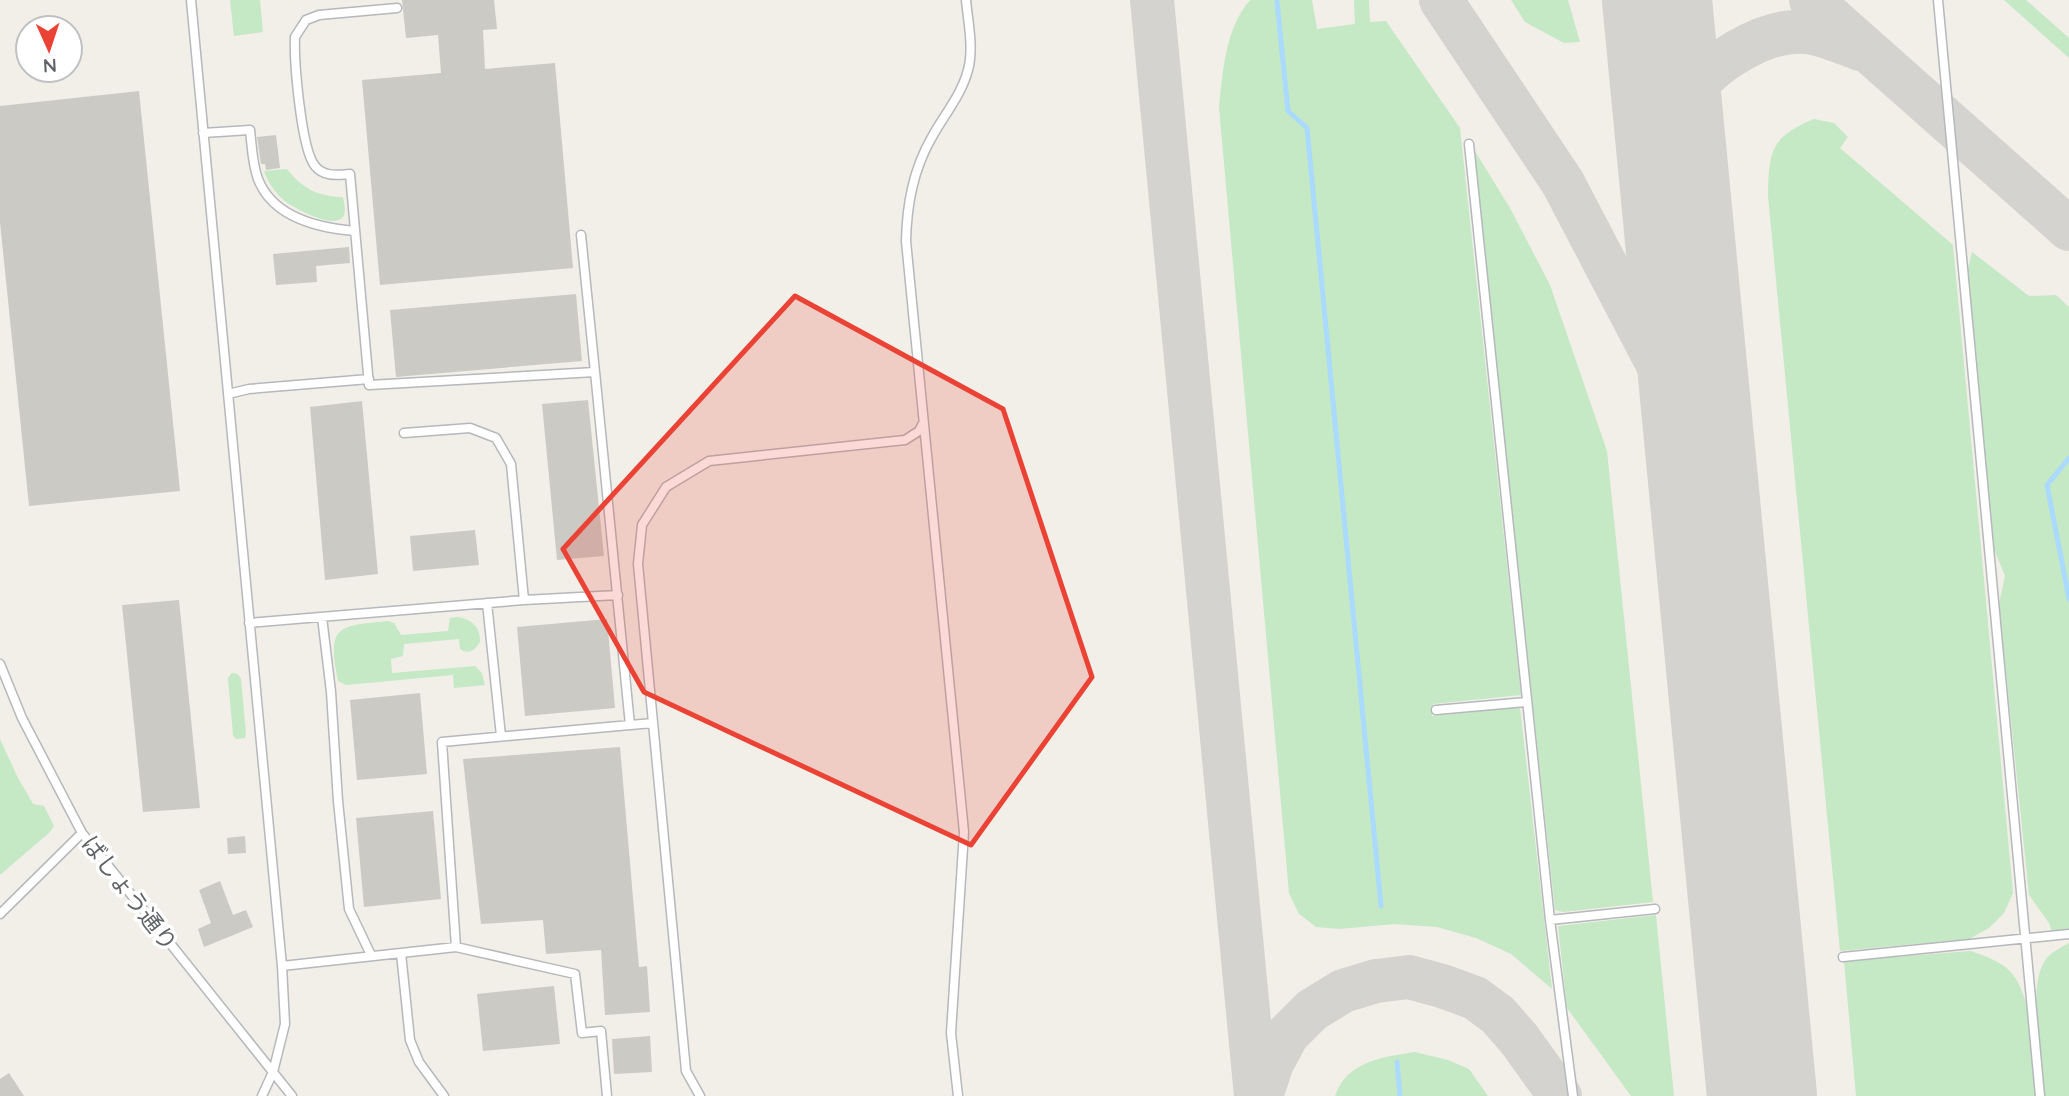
<svg xmlns="http://www.w3.org/2000/svg" width="2069" height="1096" viewBox="0 0 2069 1096" font-family="Quicksand,'Noto Sans JP',sans-serif">
<style>
.green{fill:#c5e8c5}
.lines{fill:none;stroke-linecap:round;stroke-linejoin:round}
.stream{stroke:#aadaff;stroke-width:5}
.taxiway{stroke:#d4d3d0;stroke-width:44}
.runway{stroke:#d4d3d0;stroke-width:110}
.building{fill:#cccac5}
.lane-casing{stroke:#b5b8bc;stroke-width:11}
.lane{stroke:#fff;stroke-width:8}
.marked{fill:#ea4335;fill-opacity:0.2;stroke:#ea4335;stroke-width:5;stroke-linejoin:round}
.labels{text-anchor:middle;dominant-baseline:central;stroke-width:7;stroke-linejoin:round;paint-order:stroke}
.street-label{font-size:23px;fill:#5f6368;stroke:#fff}
</style>
<rect width="100%" height="100%" fill="#f1efe8"/>
<path class="green" d="M 230,0 L 260,0 L 263,32 L 234,36 Z
M 1250,0 L 1312,0 L 1317,29 L 1355,24 L 1354,0 L 1369,0 L 1370,22 L 1386,21 L 1460,128 L 1521,695 L 1433,704 L 1432,716 L 1520,707 L 1552,989 L 1511,954 L 1476,938 L 1437,927 L 1394,924 L 1340,929 L 1316,927 L 1299,914 L 1289,893 L 1219,107 C 1223,71 1225,29 1250,0 Z
M 1511,0 L 1568,0 L 1580,42 L 1564,43 L 1525,22 Z
M 2004,0 L 2026,0 L 2069,38 L 2069,58 Z
M 1814,119 L 1834,123 L 1848,137 L 1840,148 L 1953,245 L 2013,893 L 2004,913 L 1989,928 L 1969,939 L 1840,951 L 1768,196 C 1769,152 1770,137 1814,119 Z
M 1473,148 L 1510,208 L 1550,285 L 1607,451 L 1653,902 L 1563,912 L 1555,910 Z
M 287,169 C 302,188 318,197 343,197 C 344,203 347,213 342,218 C 331,228 296,209 286,202 C 276,194 268,183 264,171 Z
M 1972,252 L 2029,296 L 2056,295 L 2069,307 L 2069,932 L 2052,932 L 2049,923 L 2029,895 L 1999,604 L 2005,576 L 1994,549 L 1967,273 Z
M 458,617 C 471,619 481,627 480,642 C 475,650 469,655 460,649 L 459,639 L 404,644 L 403,656 L 391,659 L 392,673 L 475,666 L 482,673 L 485,685 L 454,688 L 453,675 L 346,685 L 338,681 C 326,624 339,626 389,621 L 394,623 L 401,635 L 448,631 L 450,618 Z
M 232,673 L 238,674 L 241,679 L 246,733 L 245,738 L 236,739 L 233,735 L 228,678 Z
M 0,739 L 17,776 L 33,804 L 44,806 L 54,826 L 50,832 L 0,875 Z
M 1656,915 L 1674,1096 L 1631,1096 L 1567,1008 L 1558,926 Z
M 2069,943 L 2069,1096 L 2045,1096 C 2042,1063 2026,985 2046,959 C 2051,952 2062,947 2069,943 Z
M 1971,951 C 1987,957 2007,963 2016,979 C 2034,1008 2032,1062 2035,1096 L 1856,1096 L 1844,961 Z
M 1415,1052 L 1448,1060 L 1469,1069 L 1488,1096 L 1335,1096 C 1347,1061 1383,1057 1415,1052 Z"/>
<g class="lines">
<path class="stream" d="M 1277,2 L 1288,111 L 1307,128 L 1381,906
M 2069,458 L 2047,485 L 2069,599
M 1397,1062 L 1400,1096"/>
<path class="taxiway" d="M 1152,0 L 1256,1096
M 1441,0 L 1563,183 L 1700,445
M 1811,0 L 2069,229
M 1670,132 C 1676,121 1681,109 1687,98 C 1709,63 1765,28 1807,32 C 1825,34 1843,43 1860,49
M 1261,1096 L 1272,1063 L 1287,1035 L 1312,1010 L 1343,991 L 1376,981 L 1409,977 L 1442,986 L 1475,998 L 1498,1015 L 1519,1039 L 1560,1096"/>
<path class="runway" d="M 1657,0 L 1762,1096"/>
</g>
<path class="building" d="M 402,0 L 494,0 L 497,29 L 483,30 L 485,69 L 555,63 L 573,268 L 380,285 L 362,80 L 441,73 L 438,35 L 406,38 Z
M 139,91 L 180,491 L 29,506 L 0,222 L 0,106 Z
M 276,135 L 280,168 L 266,170 L 265,164 L 261,164 L 257,137 Z
M 349,247 L 350,263 L 316,266 L 317,282 L 276,285 L 273,254 Z
M 576,294 L 582,361 L 396,377 L 390,310 Z
M 588,400 L 604,556 L 557,560 L 542,404 Z
M 362,401 L 378,574 L 325,580 L 310,407 Z
M 475,530 L 479,565 L 413,571 L 410,536 Z
M 179,600 L 200,808 L 143,812 L 122,605 Z
M 607,619 L 615,708 L 525,716 L 517,627 Z
M 420,693 L 427,774 L 357,780 L 350,700 Z
M 620,747 L 639,967 L 647,966 L 650,1012 L 605,1015 L 601,950 L 546,954 L 543,920 L 481,924 L 463,759 Z
M 433,811 L 441,899 L 364,907 L 356,818 Z
M 245,836 L 246,853 L 228,854 L 227,838 Z
M 220,881 L 233,915 L 246,910 L 253,927 L 204,947 L 198,929 L 211,923 L 199,890 Z
M 554,986 L 560,1044 L 483,1051 L 477,994 Z
M 650,1036 L 652,1072 L 614,1074 L 612,1039 Z
M 9,1073 L 24,1096 L 0,1096 L 0,1079 Z"/>
<g class="lines">
<defs>
<path id="lane" d="M 191,0 L 282,966 L 285,1024 L 273,1072 L 262,1096
M 1938,0 L 2040,1096
M 397,8 L 319,15 L 306,20 L 295,37 C 294,61 301,149 315,166 C 324,177 337,175 350,174 L 369,385 L 595,372 L 630,725 L 653,723
M 203,133 L 250,130 C 252,146 252,163 258,179 C 273,218 318,228 355,231
M 1469,144 L 1550,920 L 1573,1096
M 581,235 L 595,372
M 228,394 L 249,389 L 369,379
M 404,433 L 470,428 L 496,438 L 511,464 L 524,600
M 487,603 L 501,736
M 322,617 L 331,692 L 338,801 L 349,909 L 371,955
M 249,623 L 524,600 L 618,595
M 0,664 L 22,718 L 82,833 L 292,1096
M 1436,710 L 1526,702
M 0,914 L 82,833
M 1550,920 L 1655,909
M 456,947 L 442,742 L 630,725
M 401,953 L 410,1040 L 419,1062 L 444,1096
M 1843,957 L 2069,934
M 282,966 L 456,947 L 575,974 L 582,1033 L 601,1031 L 607,1096
M 700,1096 L 686,1071 L 638,564 L 642,525 L 666,487 L 709,461 L 905,440 L 919,431 L 922,425
M 958,1096 L 951,1033 L 964,832 L 906,241 C 907,204 913,170 932,137 C 944,115 961,96 968,70 C 974,48 968,22 966,0"/>
</defs>
<use href="#lane" class="lane-casing"/>
<use href="#lane" class="lane"/>
</g>
<path class="marked" d="M 795,296 L 1003,409 L 1092,677 L 971,845 L 644,692 L 563,549 Z"/>
<g class="labels">
<g class="street-label">
<text transform="translate(130 893) rotate(52)">ばしょう通り</text>
</g>
</g>
<g transform="translate(49 49) rotate(177)"><circle r="33" fill="#ffffff" stroke="#bfc1c3" stroke-width="2"/>
<path d="M0-5L12 26L0 18L-12 26Z" fill="#ea4335"/>
<text y="-10" font-size="19" font-weight="bold" text-anchor="middle" fill="#5f6368">N</text>
</g>
</svg>
